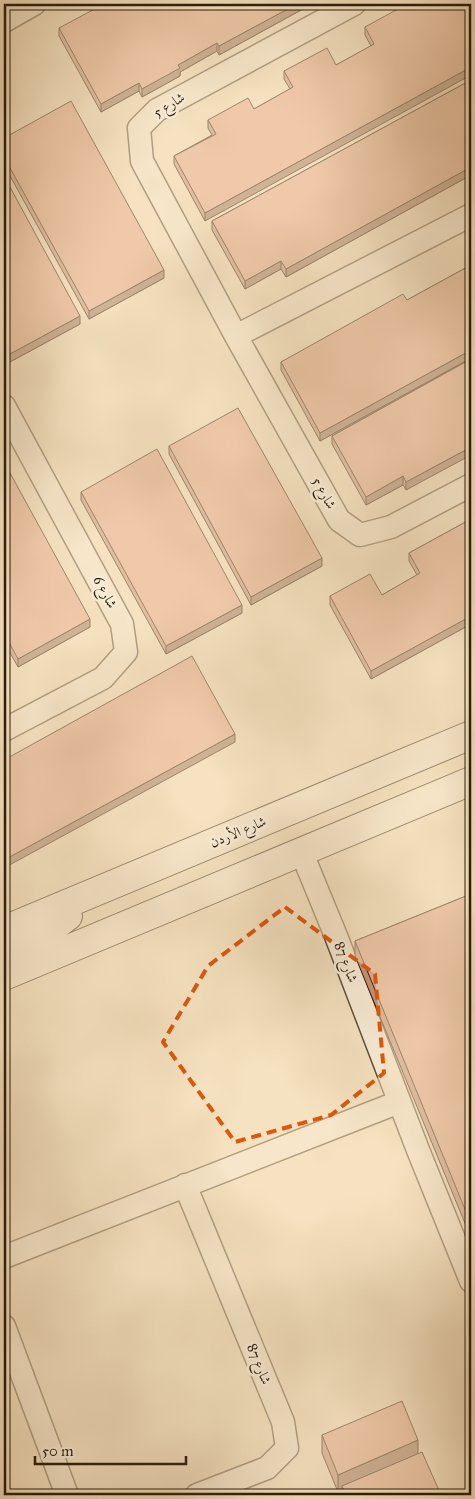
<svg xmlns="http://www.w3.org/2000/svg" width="475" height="1499" viewBox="0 0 475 1499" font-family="'IM FELL Great Primer',Amiri,serif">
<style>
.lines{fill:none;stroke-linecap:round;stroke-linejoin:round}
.minor-casing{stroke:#5e4e38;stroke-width:25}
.secondary-casing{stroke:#2b1c0b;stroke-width:30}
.minor{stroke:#f8ecd6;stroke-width:22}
.secondary{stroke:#f8ecd6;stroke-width:28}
.wall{fill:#c7937a;stroke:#2b1c0b}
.shaded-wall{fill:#a27863;stroke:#2b1c0b}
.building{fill:#e7ab8e;stroke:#2b1c0b}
.marked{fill:none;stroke:#df560c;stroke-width:4;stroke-dasharray:10 6;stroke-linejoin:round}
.labels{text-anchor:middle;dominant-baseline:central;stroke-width:5;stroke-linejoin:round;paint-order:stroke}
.street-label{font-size:14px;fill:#2b1c0b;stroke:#f8ecd6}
</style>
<rect width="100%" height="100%" fill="#f5e2c0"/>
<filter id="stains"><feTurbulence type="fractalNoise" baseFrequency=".004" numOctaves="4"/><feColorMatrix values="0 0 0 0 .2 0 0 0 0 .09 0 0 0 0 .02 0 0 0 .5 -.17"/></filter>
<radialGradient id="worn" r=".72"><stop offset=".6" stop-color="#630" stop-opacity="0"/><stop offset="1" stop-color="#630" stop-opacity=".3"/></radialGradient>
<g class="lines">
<defs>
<path id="minor" d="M 354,4 L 157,110 L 139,128 L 142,161 L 236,336 L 339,520 L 360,535 L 391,527 L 471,485
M 4,21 L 34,4
M 236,336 L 471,215
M 4,406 L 122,624 L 126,652 L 103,678 L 4,730
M 301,851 L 336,936 L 418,1150 L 471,1281
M 185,1185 L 283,1422 L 287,1448 L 267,1468 L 197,1495
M 4,1257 L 399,1102
M 4,1326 L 67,1495"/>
<path id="secondary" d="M 4,930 L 471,735
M 4,952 C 27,942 48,932 68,916
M 4,976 L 471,781"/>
</defs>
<use href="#minor" class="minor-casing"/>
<use href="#secondary" class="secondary-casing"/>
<use href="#minor" class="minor"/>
<use href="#secondary" class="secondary"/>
</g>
<path class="wall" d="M 312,4 L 219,55 L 217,51 L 180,72 L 180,76 L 142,97 L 139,91 L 101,112 L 59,36 L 59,28 Z
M 471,4 L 205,221 L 174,164 L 174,156 L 212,135 L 208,128 L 208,120 L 254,109 L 290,89 L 284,79 L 284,71 L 336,65 L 371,46 L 365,35 L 365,27 Z
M 471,80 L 471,175 L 286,277 L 281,269 L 245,289 L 212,230 L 212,221 Z
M 4,138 L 164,278 L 89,319 L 4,165 Z
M 4,176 L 80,324 L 8,363 L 4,355 Z
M 471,265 L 471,358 L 320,441 L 281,370 L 281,362 L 407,300 Z
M 471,359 L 406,490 L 403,485 L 366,505 L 332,444 L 332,436 Z
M 169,446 L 322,566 L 251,605 L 169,454 Z
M 4,462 L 90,627 L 18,667 L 4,642 Z
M 81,492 L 242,613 L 166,654 L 81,500 Z
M 471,519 L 471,624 L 371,679 L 330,605 L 330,596 L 382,595 L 417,575 L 409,561 L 409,553 Z
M 471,894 L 471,1238 L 355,956 L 355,941 Z
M 322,1435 L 418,1454 L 441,1495 L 342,1495 L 342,1490 L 338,1492 L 322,1453 Z"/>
<path class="shaded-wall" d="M 297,4 L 312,4 L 219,55 L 219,46 Z
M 217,43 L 217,51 L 180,72 L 180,76 L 142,97 L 142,89 L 178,65 Z
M 471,67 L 471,75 L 205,221 L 205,213 Z
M 139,83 L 139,91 L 101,112 L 101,104 Z
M 471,167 L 471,175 L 286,277 L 286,269 Z
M 281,261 L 281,269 L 245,289 L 245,281 Z
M 164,270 L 164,278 L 89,319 L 89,311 Z
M 80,316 L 80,324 L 8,363 L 8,355 Z
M 471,350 L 471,358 L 320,441 L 320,433 Z
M 471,447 L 471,455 L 406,490 L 406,482 Z
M 403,476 L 403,485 L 366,505 L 366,497 Z
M 322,558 L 322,566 L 251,605 L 251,597 Z
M 242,605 L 242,613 L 166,654 L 166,646 Z
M 471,616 L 471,624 L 371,679 L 371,671 Z
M 90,619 L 90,627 L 18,667 L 18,659 Z
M 8,670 L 8,678 L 4,680 L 4,672 Z
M 235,734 L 235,742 L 4,868 L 4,860 Z
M 418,1440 L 418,1458 L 342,1486 L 342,1490 L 338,1492 L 338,1475 Z"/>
<path class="building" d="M 104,4 L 297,4 L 219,46 L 217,43 L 178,65 L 180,68 L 142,89 L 139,83 L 101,104 L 59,28 Z
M 407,4 L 471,4 L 471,67 L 205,213 L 174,156 L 216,134 L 208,120 L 248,98 L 254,109 L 293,87 L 284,71 L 327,48 L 336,65 L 374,44 L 365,27 Z
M 471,80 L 471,167 L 286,269 L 281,261 L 245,281 L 212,221 Z
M 71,101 L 164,270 L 89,311 L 4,157 L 4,138 Z
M 4,176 L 80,316 L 8,355 L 4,347 Z
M 471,265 L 471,350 L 320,433 L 281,362 L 403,294 L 407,300 Z
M 471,359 L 471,447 L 406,482 L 403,476 L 366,497 L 332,436 Z
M 238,408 L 322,558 L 251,597 L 169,446 Z
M 157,449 L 242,605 L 166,646 L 81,492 Z
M 4,462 L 90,619 L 18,659 L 4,633 Z
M 471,519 L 471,616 L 371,671 L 330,596 L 370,574 L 382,595 L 420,573 L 409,553 Z
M 192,656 L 235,734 L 4,860 L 4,760 Z
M 4,661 L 8,670 L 4,672 Z
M 471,894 L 471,1224 L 355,941 Z
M 402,1401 L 418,1440 L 338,1475 L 322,1435 Z
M 422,1452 L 441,1495 L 346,1495 L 342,1486 Z"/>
<path d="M0 0H475V1499H0ZM 285,907 L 375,974 L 384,1073 L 331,1115 L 235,1142 L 163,1042 L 208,966 Z" fill="#f5e2c0" fill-opacity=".55" fill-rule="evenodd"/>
<path class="marked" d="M 285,907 L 375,974 L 384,1073 L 331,1115 L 235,1142 L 163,1042 L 208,966 Z"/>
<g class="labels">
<g class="street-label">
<text transform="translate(169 105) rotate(-32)">شارع 5</text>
<text transform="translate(324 493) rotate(61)">شارع 5</text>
<text transform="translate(105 592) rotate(62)">شارع 6</text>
<text transform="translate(238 832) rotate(-23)">شارع الأردن</text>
<text transform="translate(346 962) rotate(69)">شارع 87</text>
<text transform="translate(259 1364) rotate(68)">شارع 87</text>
</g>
</g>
<rect width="475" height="1499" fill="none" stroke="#f5e2c0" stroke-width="20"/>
<rect x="5" y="5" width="465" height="1489" fill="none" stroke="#2b1c0b" stroke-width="2.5"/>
<rect x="10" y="10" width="455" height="1479" fill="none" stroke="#2b1c0b"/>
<path d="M35 1456v8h151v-8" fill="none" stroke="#2b1c0b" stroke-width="2.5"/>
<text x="42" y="1456" font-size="15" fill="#2b1c0b" stroke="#f8ecd6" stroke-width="4" paint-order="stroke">50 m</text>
<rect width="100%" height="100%" filter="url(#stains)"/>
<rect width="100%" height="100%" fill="url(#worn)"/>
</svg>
